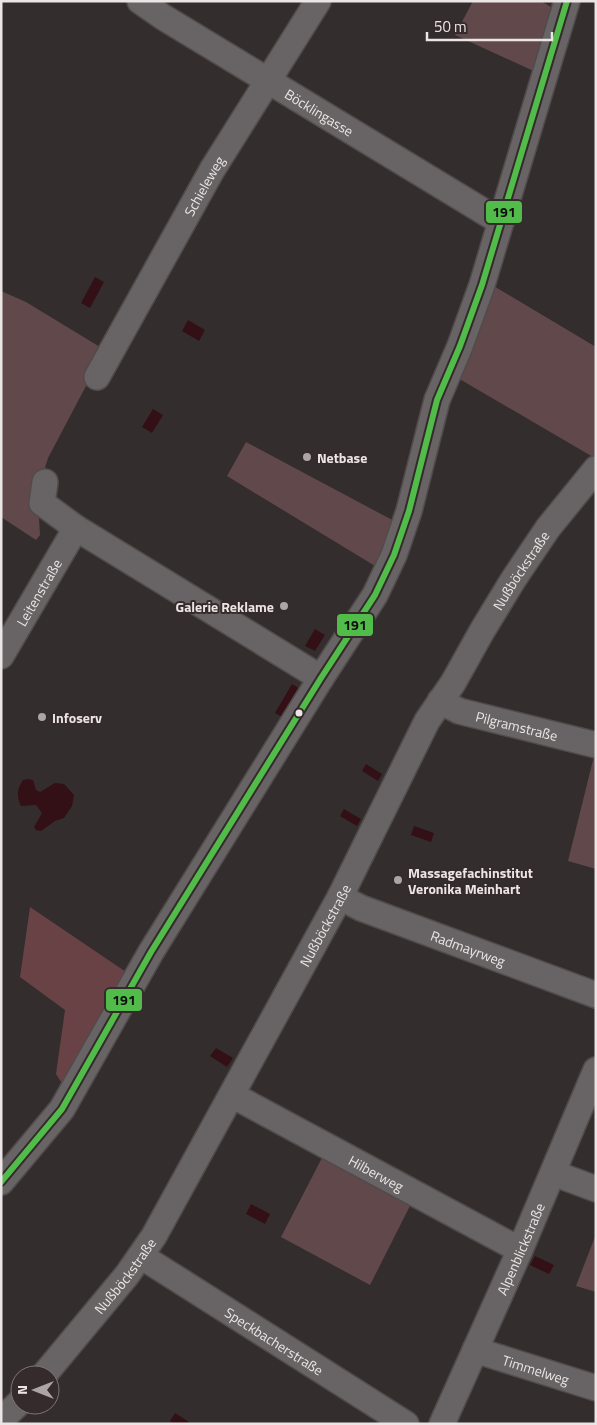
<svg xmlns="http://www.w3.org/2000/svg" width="597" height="1425" viewBox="0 0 597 1425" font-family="'Titillium Web',sans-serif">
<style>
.green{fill:#61484a}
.forest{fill:#694246}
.water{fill:#331015}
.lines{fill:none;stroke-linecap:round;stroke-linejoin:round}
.minor-casing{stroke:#514b4c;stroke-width:28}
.minor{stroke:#686364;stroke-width:25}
.bus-1-casing{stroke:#352b2c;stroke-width:10}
.bus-1{stroke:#51bc4a;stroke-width:6}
.poi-dot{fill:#aba5a5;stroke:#352b2c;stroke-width:2}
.bus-dot{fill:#ece5e5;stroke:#352b2c;stroke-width:2}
.labels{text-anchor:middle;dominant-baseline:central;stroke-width:4;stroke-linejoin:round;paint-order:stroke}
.street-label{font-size:14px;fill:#ece5e5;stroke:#352b2c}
.poi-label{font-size:14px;font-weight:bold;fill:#ece5e5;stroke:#352b2c;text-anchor:start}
.line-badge{stroke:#352b2c;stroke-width:2}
.pale-badge-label{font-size:14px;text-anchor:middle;font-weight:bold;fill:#111}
</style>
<rect width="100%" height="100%" fill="#332d2e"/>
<path class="green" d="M 473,1 L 541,1 L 556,10 L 538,73 L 455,35 Z
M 492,285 L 596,347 L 596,455 L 593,457 L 456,377 Z
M 1,291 L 26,302 L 105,350 L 48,458 L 41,481 L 38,503 L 40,535 L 36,540 L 1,517 Z
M 246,442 L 396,522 L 380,569 L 227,476 Z
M 594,756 L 596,756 L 596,869 L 568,861 Z
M 324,1154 L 413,1200 L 370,1285 L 281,1237 Z
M 596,1234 L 596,1292 L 576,1286 Z"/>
<path class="forest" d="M 30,907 L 129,974 L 65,1088 L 56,1074 L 65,1010 L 20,977 Z"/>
<path class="water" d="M 95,277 L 104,282 L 90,308 L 81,303 Z
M 188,320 L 205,330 L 199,341 L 182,331 Z
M 153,409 L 163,415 L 152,433 L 142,427 Z
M 315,629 L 325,635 L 315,651 L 305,646 Z
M 292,684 L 302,690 L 286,719 L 275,713 Z
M 366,764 L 382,774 L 378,781 L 362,771 Z
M 28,779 L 33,780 L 36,790 L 40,792 L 55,783 L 64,784 L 74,795 L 72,806 L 64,818 L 55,821 L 41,831 L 36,830 L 34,827 L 42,813 L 36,805 L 21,806 C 16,795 17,789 23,780 Z
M 344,809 L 361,819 L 357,826 L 340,816 Z
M 414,826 L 434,833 L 431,842 L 411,835 Z
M 216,1048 L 233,1058 L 227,1067 L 210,1056 Z
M 251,1204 L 270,1214 L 265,1224 L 246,1214 Z
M 535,1256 L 554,1265 L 549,1274 L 530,1265 Z
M 175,1413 L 189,1422 L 188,1424 L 174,1424 L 170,1421 Z"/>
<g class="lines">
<defs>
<g id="minor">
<path id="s1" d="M 140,1 L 163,17 L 501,222"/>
<path id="s2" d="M 97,377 L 212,170 L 318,1"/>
<path d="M 45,482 L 42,503 L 76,528 L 321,678"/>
<path id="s3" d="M 1,656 L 76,528"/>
<path id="s4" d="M 440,701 L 459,711 L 596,745"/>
<path id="s5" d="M 340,897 L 361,908 L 596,995"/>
<path id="s6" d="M 232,1095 L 520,1250"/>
<path d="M 553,1173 L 596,1189"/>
<path d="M 1,1182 L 62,1109 L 151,952 L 321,678 L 375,595 L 394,555 L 409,511 L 437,400 L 460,346 L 482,285 L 567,1"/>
<path id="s7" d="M 141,1256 L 406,1424"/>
<path id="s8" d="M 475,1350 L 596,1388"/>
<path id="s9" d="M 44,1375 L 127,1275 L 154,1236 L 340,897 L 427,721 L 453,683 L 482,631 L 513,580 L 548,528 L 596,469"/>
<path d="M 1,1420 L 20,1402"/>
<path id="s10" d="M 442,1424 L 520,1250 L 596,1070"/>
</g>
</defs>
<use href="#minor" class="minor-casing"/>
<use href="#minor" class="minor"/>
<defs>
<path id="bus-1" d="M 1,1182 L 62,1109 L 151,952 L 321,678 L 375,595 L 394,555 L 409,511 L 437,400 L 460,346 L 482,285 L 567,1"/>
</defs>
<use href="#bus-1" class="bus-1-casing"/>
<use href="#bus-1" class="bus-1"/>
</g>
<g class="poi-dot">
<circle cx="307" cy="457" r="5"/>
<circle cx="284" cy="606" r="5"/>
<circle cx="42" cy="717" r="5"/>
<circle cx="398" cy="880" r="5"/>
</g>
<circle class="bus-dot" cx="299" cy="713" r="4.5"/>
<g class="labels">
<g class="street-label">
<text stroke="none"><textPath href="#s1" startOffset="211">Böcklingasse</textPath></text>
<text stroke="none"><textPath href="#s2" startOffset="219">Schieleweg</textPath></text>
<text stroke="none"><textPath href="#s9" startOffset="938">Nußböckstraße</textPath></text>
<text stroke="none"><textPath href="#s3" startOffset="74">Leitenstraße</textPath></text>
<text stroke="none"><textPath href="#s4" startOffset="81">Pilgramstraße</textPath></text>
<text stroke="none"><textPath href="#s9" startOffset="532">Nußböckstraße</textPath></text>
<text stroke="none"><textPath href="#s5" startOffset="138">Radmayrweg</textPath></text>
<text stroke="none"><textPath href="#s6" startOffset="164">Hilberweg</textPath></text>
<text stroke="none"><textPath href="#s10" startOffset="192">Alpenblickstraße</textPath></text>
<text stroke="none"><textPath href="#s9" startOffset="128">Nußböckstraße</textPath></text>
<text stroke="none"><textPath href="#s7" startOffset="158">Speckbacherstraße</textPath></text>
<text stroke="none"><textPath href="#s8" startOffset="64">Timmelweg</textPath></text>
</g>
<g class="poi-label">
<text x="317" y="457">Netbase</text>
<text x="274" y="606" text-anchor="end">Galerie Reklame</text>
<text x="52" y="717">Infoserv</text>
<text x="408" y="872">Massagefachinstitut<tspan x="408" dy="16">Veronika Meinhart</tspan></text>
</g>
</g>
<g class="line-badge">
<rect x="485" y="200" width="38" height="24" rx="5" fill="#51bc4a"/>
<rect x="336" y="613" width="38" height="24" rx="5" fill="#51bc4a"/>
<rect x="105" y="988" width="38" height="24" rx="5" fill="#51bc4a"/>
</g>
<g class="pale-badge-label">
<text x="504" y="217">191</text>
<text x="355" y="630">191</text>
<text x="124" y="1005">191</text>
</g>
<rect width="597" height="1425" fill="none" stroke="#ece5e5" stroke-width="5"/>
<g transform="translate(35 1390) rotate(270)"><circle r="24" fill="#352b2c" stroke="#7e7576"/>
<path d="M0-4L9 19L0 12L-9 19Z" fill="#aba5a5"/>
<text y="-8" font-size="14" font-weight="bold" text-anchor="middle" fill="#ece5e5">N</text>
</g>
<path d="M427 32v8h125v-8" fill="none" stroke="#ece5e5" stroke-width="2.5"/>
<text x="434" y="32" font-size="15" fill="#ece5e5" stroke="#352b2c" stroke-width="4" paint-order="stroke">50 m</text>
</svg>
